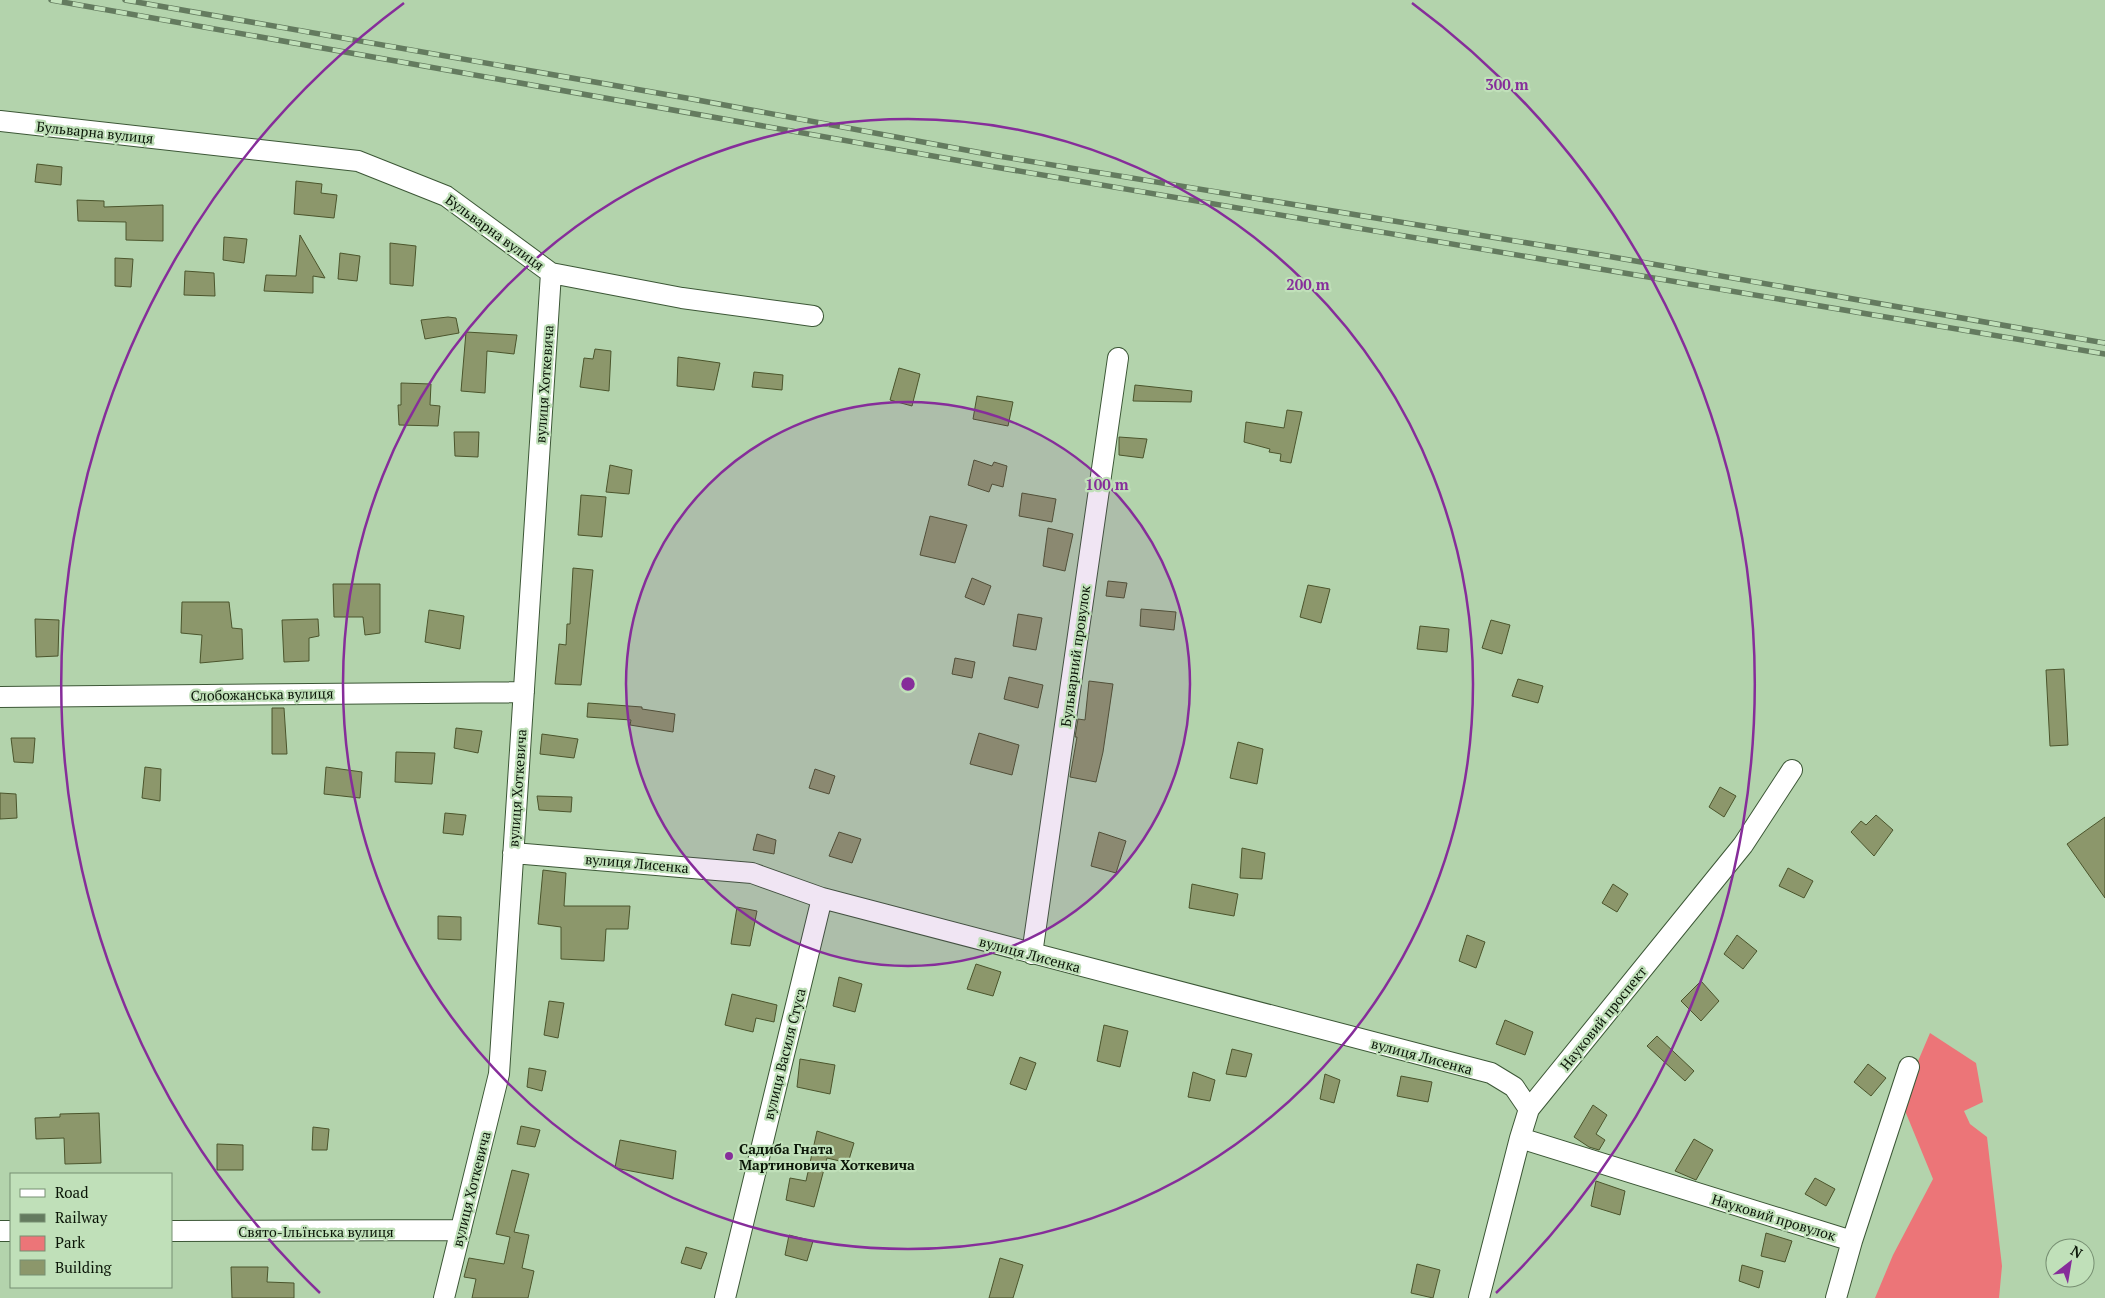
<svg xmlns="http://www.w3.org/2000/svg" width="2105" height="1298" viewBox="0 0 2105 1298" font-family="'PT Serif',serif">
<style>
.green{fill:#ec7578}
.building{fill:#8c976b;stroke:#4b552c}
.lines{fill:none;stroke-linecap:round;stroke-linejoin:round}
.street-casing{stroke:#3c5736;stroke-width:22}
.street{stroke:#fff;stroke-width:20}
.rail-casing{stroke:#647b5f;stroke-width:5.5}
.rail{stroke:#c0e0b9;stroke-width:4;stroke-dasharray:11;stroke-linecap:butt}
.ring{fill:none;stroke:#862d9a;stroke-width:2.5}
.poi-dot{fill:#862d9a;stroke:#c0e0b9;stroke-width:2}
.labels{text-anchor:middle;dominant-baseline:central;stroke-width:4.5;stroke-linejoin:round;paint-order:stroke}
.street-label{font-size:14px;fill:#0a1507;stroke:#c0e0b9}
.poi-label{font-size:14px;font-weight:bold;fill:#0a1507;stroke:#c0e0b9;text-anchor:start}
.centre{fill:#862d9a;stroke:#c0e0b9;stroke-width:2.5}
.ring-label{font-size:15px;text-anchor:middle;font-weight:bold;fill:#862d9a;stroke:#c0e0b9;stroke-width:4.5;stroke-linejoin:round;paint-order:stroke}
</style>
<rect width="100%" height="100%" fill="#b3d3ac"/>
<path class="green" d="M 1930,1033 L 1976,1063 L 1983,1102 L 1964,1111 L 1970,1124 L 1987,1137 L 2002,1266 L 1999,1298 L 1875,1298 L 1893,1255 L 1933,1179 L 1901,1101 Z"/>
<path class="building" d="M 37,164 L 62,167 L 61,185 L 35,182 Z
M 296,181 L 322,184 L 321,193 L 337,195 L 334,218 L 294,214 Z
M 77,200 L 104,201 L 104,207 L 163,205 L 163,241 L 126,240 L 126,222 L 78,221 Z
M 300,235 L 325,278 L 313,276 L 313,293 L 264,291 L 266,275 L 296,276 Z
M 224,237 L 247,239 L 244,263 L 223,260 Z
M 390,243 L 416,246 L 413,286 L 390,284 Z
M 340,253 L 360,256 L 357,281 L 338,279 Z
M 115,258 L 133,259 L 131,287 L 115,286 Z
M 185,271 L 214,273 L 215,296 L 184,295 Z
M 448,317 L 456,318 L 459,333 L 425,339 L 421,320 Z
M 466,332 L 517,335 L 514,354 L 487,351 L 485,393 L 461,391 Z
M 595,349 L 611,351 L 609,391 L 580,387 L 584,358 L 593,359 Z
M 678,357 L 720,363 L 714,390 L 677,386 Z
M 899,368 L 920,374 L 912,406 L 890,400 Z
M 754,372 L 783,375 L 782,390 L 752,387 Z
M 401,383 L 431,384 L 430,405 L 440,406 L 438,426 L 399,425 L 398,405 L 401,405 Z
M 1135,385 L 1192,391 L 1191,402 L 1133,401 Z
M 977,396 L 1013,402 L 1008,426 L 973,419 Z
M 1287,410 L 1302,412 L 1291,463 L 1280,461 L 1281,454 L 1269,452 L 1270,449 L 1244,442 L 1246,422 L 1284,428 Z
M 454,432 L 479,432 L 478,457 L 455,456 Z
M 1119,437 L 1147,439 L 1143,458 L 1119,455 Z
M 974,460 L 992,466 L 994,462 L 1007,466 L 1003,487 L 992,484 L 989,492 L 968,485 Z
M 610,465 L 632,470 L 629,494 L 606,492 Z
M 1022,493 L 1056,499 L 1052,522 L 1019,516 Z
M 581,495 L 606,497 L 602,537 L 578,535 Z
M 930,516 L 967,525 L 955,563 L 920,555 Z
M 1048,528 L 1073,534 L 1065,571 L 1043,566 Z
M 573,568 L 593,570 L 581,685 L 555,684 L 559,644 L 566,645 L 567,624 L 570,624 Z
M 972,578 L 991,586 L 984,605 L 965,597 Z
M 1108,581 L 1127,583 L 1124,598 L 1106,596 Z
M 333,584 L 380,584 L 380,633 L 365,635 L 363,617 L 334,617 Z
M 1308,585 L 1330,589 L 1321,623 L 1300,617 Z
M 182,602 L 229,602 L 232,628 L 242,629 L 243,659 L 200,663 L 202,635 L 181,633 Z
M 1141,609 L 1176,612 L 1174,630 L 1140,626 Z
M 429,610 L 464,616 L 460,649 L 425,642 Z
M 1018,614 L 1042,618 L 1036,650 L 1013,646 Z
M 35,619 L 59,620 L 58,656 L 36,657 Z
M 318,619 L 319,636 L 309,638 L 309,661 L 284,662 L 282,620 Z
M 1491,620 L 1510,625 L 1502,654 L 1482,648 Z
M 1420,626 L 1449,629 L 1447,652 L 1417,649 Z
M 955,658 L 975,662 L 972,678 L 952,674 Z
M 2064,669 L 2068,745 L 2050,746 L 2046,670 Z
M 1009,677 L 1043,685 L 1038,708 L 1004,699 Z
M 1518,679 L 1543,686 L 1538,703 L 1512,696 Z
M 1089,681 L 1113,684 L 1103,752 L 1096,782 L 1070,777 L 1077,737 L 1075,737 L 1078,719 L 1085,720 Z
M 588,703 L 642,707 L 642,709 L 675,714 L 673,732 L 630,725 L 631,720 L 587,717 Z
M 272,708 L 284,708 L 287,754 L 272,754 Z
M 456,728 L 482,731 L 478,753 L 454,748 Z
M 979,733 L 1019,745 L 1012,775 L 970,764 Z
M 542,734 L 578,739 L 574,758 L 540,754 Z
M 11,738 L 35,738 L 33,763 L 14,762 Z
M 1238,742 L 1263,749 L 1257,784 L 1230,778 Z
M 396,752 L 435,753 L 432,784 L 395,782 Z
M 145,767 L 161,769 L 160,801 L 142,798 Z
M 326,767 L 362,772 L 360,798 L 324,794 Z
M 815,769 L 835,776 L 829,794 L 809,788 Z
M 1720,787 L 1736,796 L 1724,817 L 1709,807 Z
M 0,793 L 16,794 L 17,818 L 0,819 Z
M 537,796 L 572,797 L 571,812 L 539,810 Z
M 445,813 L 466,815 L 463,835 L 443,833 Z
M 1876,815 L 1893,830 L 1874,856 L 1851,832 L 1861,821 L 1866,825 Z
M 2105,817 L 2105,898 L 2067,844 Z
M 839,832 L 861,839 L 852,863 L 829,856 Z
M 1099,832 L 1126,841 L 1116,873 L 1091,866 Z
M 757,834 L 776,840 L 774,854 L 753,850 Z
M 1242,848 L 1265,853 L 1262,879 L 1240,878 Z
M 1788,868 L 1813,881 L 1804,898 L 1779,886 Z
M 543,870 L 566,873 L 564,906 L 630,906 L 628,929 L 606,929 L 604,961 L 561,959 L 561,927 L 538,924 Z
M 1192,884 L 1238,894 L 1234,916 L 1189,908 Z
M 1613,884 L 1628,894 L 1617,912 L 1602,903 Z
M 737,907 L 757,911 L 750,946 L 731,944 Z
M 438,916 L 461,917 L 461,940 L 438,939 Z
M 1467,935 L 1485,942 L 1476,968 L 1459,961 Z
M 1737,935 L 1757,951 L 1743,969 L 1724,954 Z
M 976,964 L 1001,972 L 993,996 L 967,989 Z
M 839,977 L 862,984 L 855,1012 L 833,1006 Z
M 1701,981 L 1719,1001 L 1701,1021 L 1681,1001 Z
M 732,994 L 777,1005 L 774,1022 L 756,1018 L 753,1032 L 725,1025 Z
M 549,1001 L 564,1003 L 558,1038 L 544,1035 Z
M 1505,1020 L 1533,1032 L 1525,1055 L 1496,1044 Z
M 1104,1025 L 1128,1031 L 1120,1067 L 1097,1061 Z
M 1657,1036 L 1694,1071 L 1685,1081 L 1647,1046 Z
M 1232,1049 L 1252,1054 L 1246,1077 L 1226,1074 Z
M 1020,1057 L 1036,1063 L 1026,1090 L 1010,1084 Z
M 800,1059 L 835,1065 L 830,1094 L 797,1087 Z
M 1868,1064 L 1886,1078 L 1871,1096 L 1854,1082 Z
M 529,1068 L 546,1071 L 542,1091 L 527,1087 Z
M 1193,1072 L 1215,1080 L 1210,1101 L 1188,1097 Z
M 1325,1074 L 1340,1080 L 1334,1103 L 1320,1099 Z
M 1401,1076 L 1432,1082 L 1428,1102 L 1397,1096 Z
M 1593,1105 L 1607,1115 L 1596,1134 L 1605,1140 L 1599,1150 L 1589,1147 L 1574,1137 Z
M 99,1113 L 101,1163 L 65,1164 L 64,1138 L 36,1139 L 35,1118 L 60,1117 L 60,1114 Z
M 521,1126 L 540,1130 L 535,1147 L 517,1144 Z
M 313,1127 L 329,1129 L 327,1150 L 312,1150 Z
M 817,1131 L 854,1143 L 848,1163 L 827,1158 L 814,1207 L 786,1200 L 790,1178 L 806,1181 Z
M 1694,1139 L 1713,1150 L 1696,1180 L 1675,1171 Z
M 620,1140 L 676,1151 L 673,1179 L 615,1168 Z
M 217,1144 L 243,1145 L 243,1170 L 217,1170 Z
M 512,1170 L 529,1174 L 514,1232 L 529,1235 L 522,1268 L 534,1271 L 528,1298 L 472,1298 L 476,1279 L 464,1277 L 469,1258 L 504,1264 L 510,1237 L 496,1234 Z
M 1815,1178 L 1835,1189 L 1826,1206 L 1805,1194 Z
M 1596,1181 L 1625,1191 L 1620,1215 L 1591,1206 Z
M 1766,1233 L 1792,1241 L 1785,1262 L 1761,1256 Z
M 789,1235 L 813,1241 L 807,1261 L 785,1255 Z
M 686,1247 L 707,1253 L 701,1269 L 681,1263 Z
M 1000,1258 L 1023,1265 L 1013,1298 L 989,1298 Z
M 1417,1264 L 1440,1270 L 1433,1298 L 1411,1293 Z
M 1742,1265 L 1763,1271 L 1759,1288 L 1739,1281 Z
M 231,1267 L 268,1267 L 267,1282 L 294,1283 L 294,1298 L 232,1298 Z"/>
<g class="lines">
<defs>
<path id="street" d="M 0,121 L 358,161 L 446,196 L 551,273 L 682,298 L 813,316
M 0,697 L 524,692
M 513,853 L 752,873 L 822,898 L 1491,1073 L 1514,1087 L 1529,1109
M 1032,954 L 1118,358
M 1520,1138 L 1852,1241 L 1909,1067
M 0,1231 L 11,1231
M 171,1231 L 461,1230
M 444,1298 L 499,1074 L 551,273
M 725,1298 L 822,898
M 1479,1298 L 1520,1138 L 1529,1109 L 1743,845 L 1792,770
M 1836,1298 L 1852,1241"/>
</defs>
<use href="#street" class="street-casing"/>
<use href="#street" class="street"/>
<defs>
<path id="rail" d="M 51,0 L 995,167 L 2105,354
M 125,0 L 692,99 L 998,156 L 1601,255 L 2105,343"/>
</defs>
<use href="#rail" class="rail-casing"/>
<use href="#rail" class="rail"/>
</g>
<circle cx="908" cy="684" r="282" fill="#862d9a" fill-opacity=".12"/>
<g class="ring">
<circle cx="908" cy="684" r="282"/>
<circle cx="908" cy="684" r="565"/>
<path d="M320 1293A847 847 0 0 1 404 3M1412 3A847 847 0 0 1 1496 1293"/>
</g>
<circle class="poi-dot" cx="729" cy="1156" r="5"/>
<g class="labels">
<g class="street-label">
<text transform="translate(95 132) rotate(6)">Бульварна вулиця</text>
<text transform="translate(495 232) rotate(36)">Бульварна вулиця</text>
<text transform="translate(544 384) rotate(-86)">вулиця Хоткевича</text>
<text transform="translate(1075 656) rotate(-82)">Бульварний провулок</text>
<text transform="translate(262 694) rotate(-1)">Слобожанська вулиця</text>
<text transform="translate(517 788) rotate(-86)">вулиця Хоткевича</text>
<text transform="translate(637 863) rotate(5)">вулиця Лисенка</text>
<text transform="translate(1030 954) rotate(15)">вулиця Лисенка</text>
<text transform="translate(1603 1018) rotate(-51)">Науковий проспект</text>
<text transform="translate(784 1054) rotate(-76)">вулиця Василя Стуса</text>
<text transform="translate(1422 1056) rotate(15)">вулиця Лисенка</text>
<text transform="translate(471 1189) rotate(-76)">вулиця Хоткевича</text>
<text transform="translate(1774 1217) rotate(17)">Науковий провулок</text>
<text x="316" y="1231">Свято-Ільїнська вулиця</text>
</g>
<g class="poi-label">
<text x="739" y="1148">Садиба Гната<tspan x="739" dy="16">Мартиновича Хоткевича</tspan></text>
</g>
</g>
<circle cx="908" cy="684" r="8" class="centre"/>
<g class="ring-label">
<text x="1507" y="90">300 m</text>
<text x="1308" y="290">200 m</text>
<text x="1107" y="490">100 m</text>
</g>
<rect x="10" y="1173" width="162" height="115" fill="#c0e0b9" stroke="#778f72"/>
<rect x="20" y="1189" width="25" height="8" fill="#ffffff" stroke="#778f72"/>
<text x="55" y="1198" font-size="15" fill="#0a1507">Road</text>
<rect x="20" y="1214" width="25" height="8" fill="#647b5f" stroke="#778f72"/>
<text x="55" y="1223" font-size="15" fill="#0a1507">Railway</text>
<rect x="20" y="1236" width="25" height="15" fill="#ec7578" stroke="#778f72"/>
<text x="55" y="1248" font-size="15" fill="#0a1507">Park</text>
<rect x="20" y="1260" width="25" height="15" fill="#8c976b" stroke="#778f72"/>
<text x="55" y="1273" font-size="15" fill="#0a1507">Building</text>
<g transform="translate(2070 1263) rotate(31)"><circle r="24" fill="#c0e0b9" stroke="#778f72"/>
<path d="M0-4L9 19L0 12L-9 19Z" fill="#862d9a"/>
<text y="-8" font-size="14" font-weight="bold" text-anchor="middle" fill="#0a1507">N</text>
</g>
</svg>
